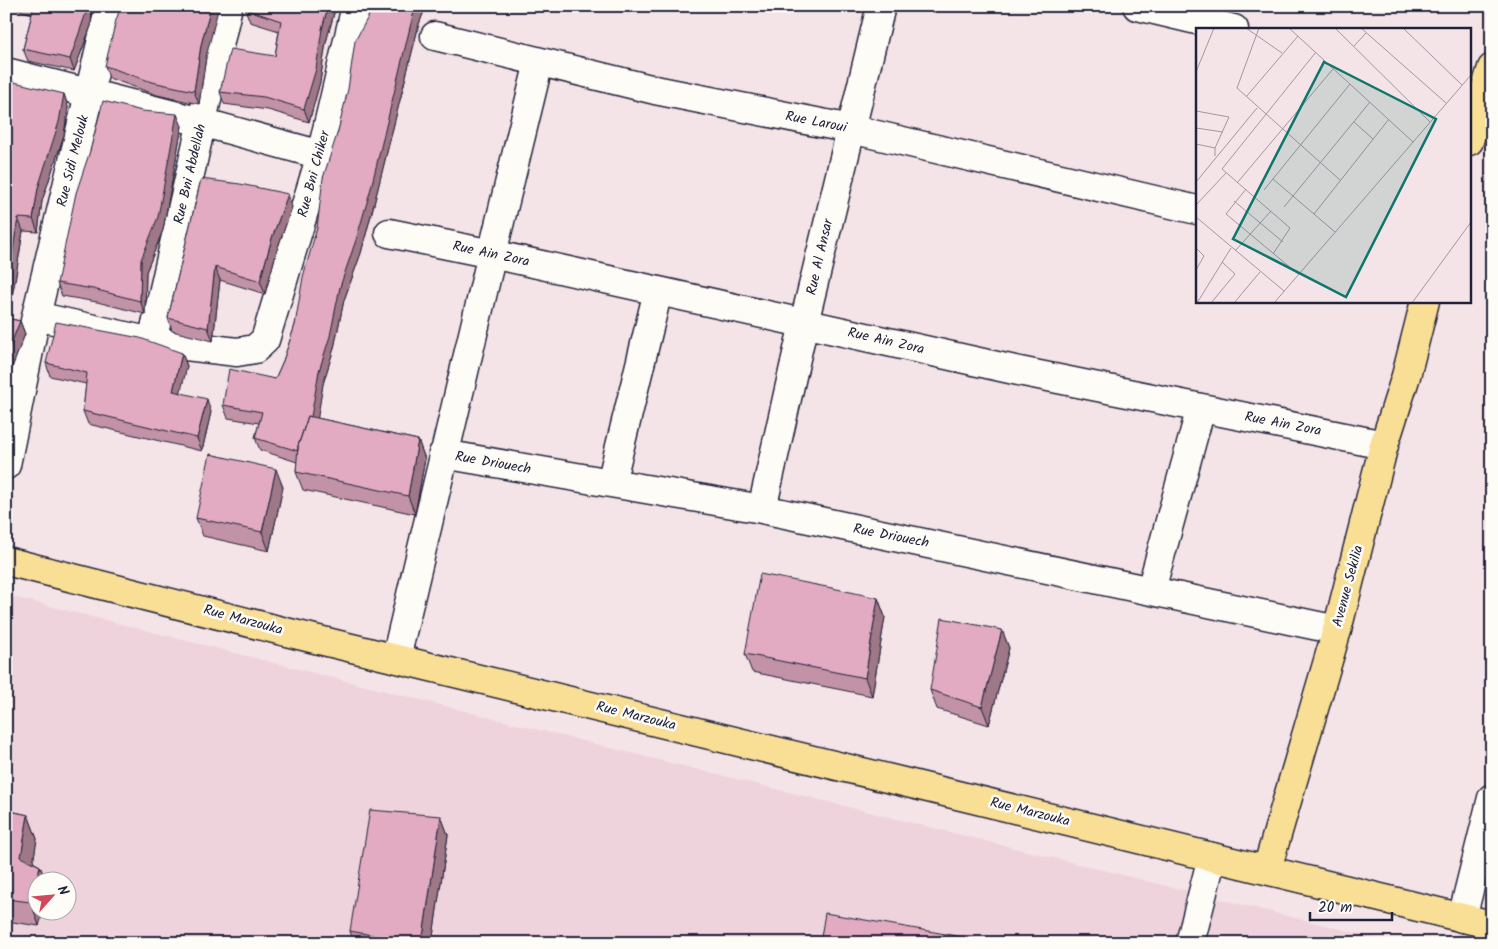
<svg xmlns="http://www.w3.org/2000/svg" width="1498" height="949" viewBox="0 0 1498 949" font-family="Kalam,sans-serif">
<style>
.built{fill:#efd3dc;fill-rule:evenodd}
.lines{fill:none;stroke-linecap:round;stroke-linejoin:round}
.minor-casing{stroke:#22223b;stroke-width:31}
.major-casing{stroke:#22223b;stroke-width:31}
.minor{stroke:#fdfcf7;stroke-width:28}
.major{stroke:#f9df96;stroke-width:28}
.wall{fill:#c293a6;stroke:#22223b}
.shaded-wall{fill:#9e7887;stroke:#22223b}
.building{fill:#e2abc1;stroke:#22223b}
.labels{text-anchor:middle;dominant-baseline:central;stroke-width:5;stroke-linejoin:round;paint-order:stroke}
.street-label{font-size:14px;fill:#22223b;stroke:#fdfcf7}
.inset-road{fill:none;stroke:#a196a2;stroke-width:1}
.view{fill:#0f766e;fill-opacity:0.15;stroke:#0f766e;stroke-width:2.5}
.inset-edge{fill:none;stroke:#22223b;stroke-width:2.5}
</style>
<rect width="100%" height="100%" fill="#f5e4e7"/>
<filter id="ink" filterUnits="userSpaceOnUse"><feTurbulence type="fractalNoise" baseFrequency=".02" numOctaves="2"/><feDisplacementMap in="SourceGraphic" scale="10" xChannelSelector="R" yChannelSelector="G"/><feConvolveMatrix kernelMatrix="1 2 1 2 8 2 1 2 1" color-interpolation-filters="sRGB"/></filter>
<g filter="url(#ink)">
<path class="built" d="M 6,595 L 603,746 L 1397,943 L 6,943 ZM 38,882 L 68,882 L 68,912 L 38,912 Z"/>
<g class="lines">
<defs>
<path id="minor" d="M 1137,6 L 1234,29
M 435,36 L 655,90 L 851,129 L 1197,210
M 6,72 L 201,122 L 321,155
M 389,233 L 492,254 L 1019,371 L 1384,445
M 36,316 L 152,342 L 237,352 L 255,349 L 265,340 L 321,155 L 356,6
M 152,342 L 228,6
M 443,454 L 762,509 L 1337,630
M 6,465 L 36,316 L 110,6
M 611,483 L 658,291
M 762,509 L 804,323 L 881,6
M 1151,590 L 1201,408
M 396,658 L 492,254 L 539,62
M 1462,918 L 1492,798
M 1190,943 L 1212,857"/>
<path id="major" d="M 1469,141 L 1492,68
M 6,561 L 286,632 L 1492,925
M 1267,869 L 1337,630 L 1384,445 L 1406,376 L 1425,301"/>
</defs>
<use href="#minor" class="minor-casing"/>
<use href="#major" class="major-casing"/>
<use href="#minor" class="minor"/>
<use href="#major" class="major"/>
</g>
<path class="wall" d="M 8,6 L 92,6 L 91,26 L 74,71 L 28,61 L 23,49 L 32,14 Z
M 246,6 L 336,6 L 326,42 L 320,82 L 309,122 L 268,110 L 224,104 L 220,92 L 275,56 L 279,31 L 250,22 L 245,9 Z
M 374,6 L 426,6 L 419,24 L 374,204 L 361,253 L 344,300 L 334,348 L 323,384 L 317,418 L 418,440 L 425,459 L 415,514 L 303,490 L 296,472 L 297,462 L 260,450 L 255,438 L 259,423 L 228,418 L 223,405 L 275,379 L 283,361 L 295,325 L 317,228 L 338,131 Z
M 206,57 L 199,104 L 157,95 L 109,78 L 105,66 Z
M 64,94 L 68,107 L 64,135 L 42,201 L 38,232 L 23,231 L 15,281 L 7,318 L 20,321 L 25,334 L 11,370 L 6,394 L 6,99 Z
M 182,126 L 163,230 L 146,272 L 145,314 L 97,302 L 62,296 L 57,283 Z
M 201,179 L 292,207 L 277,250 L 265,294 L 220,280 L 213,341 L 172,331 L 168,318 Z
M 182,353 L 187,366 L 180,392 L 211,412 L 202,451 L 88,424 L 83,411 L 86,384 L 50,376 L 46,363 Z
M 283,487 L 269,551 L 203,536 L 196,518 Z
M 878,598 L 885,617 L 872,696 L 752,672 L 745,654 Z
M 1002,630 L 1009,648 L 989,725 L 937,709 L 930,690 Z
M 6,810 L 28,815 L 37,839 L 33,862 L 40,866 L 46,882 L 38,882 L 39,926 L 6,921 Z
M 441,816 L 448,835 L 432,943 L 354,943 L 350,931 Z"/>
<path class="shaded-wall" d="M 87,6 L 92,6 L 91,26 L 74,71 L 70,59 Z
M 211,6 L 219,6 L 206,57 L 199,104 L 194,91 L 201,45 Z
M 328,6 L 336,6 L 326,42 L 320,82 L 309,122 L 304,109 L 322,29 Z
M 417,6 L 426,6 L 419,24 L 374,204 L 361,253 L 344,300 L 334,348 L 323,384 L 315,435 L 301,452 L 319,371 L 340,287 L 414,11 Z
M 64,94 L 68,107 L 64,135 L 42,201 L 38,232 L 33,219 L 38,188 Z
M 177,114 L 182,126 L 163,230 L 146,272 L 145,314 L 140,301 L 141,260 Z
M 288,194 L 292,207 L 277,250 L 265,294 L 260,281 L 272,238 Z
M 18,218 L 23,231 L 15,281 L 6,323 L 6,288 Z
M 215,267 L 220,280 L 213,341 L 208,328 Z
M 20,321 L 25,334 L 11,370 L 6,394 L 6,356 Z
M 182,353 L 187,366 L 178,403 L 173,391 Z
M 207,399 L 211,412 L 202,451 L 197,438 Z
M 418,440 L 425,459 L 415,514 L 408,496 Z
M 276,469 L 283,487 L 269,551 L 262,532 Z
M 878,598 L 885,617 L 872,696 L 865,678 Z
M 1002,630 L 1009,648 L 989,725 L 982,707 Z
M 28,815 L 37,839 L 30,881 L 21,857 Z
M 441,816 L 448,835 L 432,943 L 422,943 Z
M 40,866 L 46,882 L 38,882 L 38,912 L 43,912 L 39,926 L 31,902 Z"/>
<path class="building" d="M 34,6 L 87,6 L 86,13 L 70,59 L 23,49 Z
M 121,6 L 211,6 L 201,45 L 194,91 L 152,82 L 105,66 L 116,20 Z
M 246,6 L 328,6 L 322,29 L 316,69 L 304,109 L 264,97 L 220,92 L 230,49 L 275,56 L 281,21 L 245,9 Z
M 374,6 L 417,6 L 414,11 L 370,192 L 356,240 L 340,287 L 330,336 L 319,371 L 311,417 L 308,416 L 298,446 L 298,451 L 255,438 L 262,412 L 223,405 L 229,369 L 275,379 L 283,361 L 295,325 L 303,277 L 317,228 L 323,178 L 338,131 L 348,89 L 355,41 Z
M 10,81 L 64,94 L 59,122 L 38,188 L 33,219 L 18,218 L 10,268 L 6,288 L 6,99 Z
M 103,101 L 142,111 L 177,114 L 158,217 L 141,260 L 140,301 L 93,289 L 57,283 L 76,193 L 90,151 Z
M 201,179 L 240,184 L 288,194 L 272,238 L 260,281 L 215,267 L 208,328 L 168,318 Z
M 6,318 L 20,321 L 6,356 Z
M 56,322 L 140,338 L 182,353 L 173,391 L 207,399 L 197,438 L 83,411 L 87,373 L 46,363 Z
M 308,416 L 418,440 L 408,496 L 296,472 L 298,446 Z
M 210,454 L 276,469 L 262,532 L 196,518 Z
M 760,574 L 832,588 L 878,598 L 865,678 L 745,654 Z
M 942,618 L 1002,630 L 982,707 L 930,690 Z
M 6,810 L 28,815 L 21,857 L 40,866 L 31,902 L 6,899 Z
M 370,810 L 441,816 L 422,943 L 416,943 L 350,931 Z
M 825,913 L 997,943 L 820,943 Z"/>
</g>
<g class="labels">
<g class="street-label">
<text transform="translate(816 122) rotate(11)">Rue Laroui</text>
<text transform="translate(73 161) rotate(-76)">Rue Sidi Melouk</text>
<text transform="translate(190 174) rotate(-77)">Rue Bni Abdellah</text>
<text transform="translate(314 174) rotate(-75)">Rue Bni Chiker</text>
<text transform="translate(491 254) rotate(12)">Rue Ain Zora</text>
<text transform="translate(820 257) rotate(-77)">Rue Al Ansar</text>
<text transform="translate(886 341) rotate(13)">Rue Ain Zora</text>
<text transform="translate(1283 424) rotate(11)">Rue Ain Zora</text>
<text transform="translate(493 463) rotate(10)">Rue Driouech</text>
<text transform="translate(891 536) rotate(11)">Rue Driouech</text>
<text transform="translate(1348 586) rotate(-75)">Avenue Sekilia</text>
<text transform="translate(243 620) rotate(15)">Rue Marzouka</text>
<text transform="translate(636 716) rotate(14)">Rue Marzouka</text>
<text transform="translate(1030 812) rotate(14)">Rue Marzouka</text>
</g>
</g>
<g transform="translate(1196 28)">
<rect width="275" height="275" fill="#f5e4e7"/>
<path class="inset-road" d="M 50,0 L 86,25M 63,0 L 41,60 L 144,152M 93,0 L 217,114M 139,0 L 234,94M 165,0 L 250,75M 207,0 L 266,57M 158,18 L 170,5M 0,44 L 18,0M 50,69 L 102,8M 0,83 L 33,89 L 19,120 L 19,128M 158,94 L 177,111M 0,100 L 27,104M 0,116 L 19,120M 77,151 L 139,204M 0,154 L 61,80M 41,155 L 137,41M 50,161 L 30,186 L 102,246M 68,162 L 154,56M 38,173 L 87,214M 0,177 L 30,145M 88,179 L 174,74M 118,186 L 193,91M 0,189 L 88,263M 0,220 L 8,228 L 0,242M 39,223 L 75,183M 77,226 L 94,200 L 26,141 L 120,24M 1,275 L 35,220M 15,275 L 39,246 L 26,234M 38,275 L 64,244M 78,275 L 275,47M 216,275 L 275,194"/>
<path class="view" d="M 128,34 L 240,91 L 150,269 L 37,211 Z"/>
<rect width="275" height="275" class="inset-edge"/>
</g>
<rect width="1498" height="949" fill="none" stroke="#fdfcf7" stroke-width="25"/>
<rect x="12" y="12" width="1473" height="924" fill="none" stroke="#22223b" stroke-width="2" filter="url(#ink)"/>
<g transform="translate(52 896) rotate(63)"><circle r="24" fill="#fdfcf7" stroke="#a5a5ac"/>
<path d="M0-4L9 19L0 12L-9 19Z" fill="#d1495b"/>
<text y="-8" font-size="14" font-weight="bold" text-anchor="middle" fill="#22223b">N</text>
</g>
<path d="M1310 912v8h82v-8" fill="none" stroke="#22223b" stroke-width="2.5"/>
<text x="1318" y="912" font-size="15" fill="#22223b" stroke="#fdfcf7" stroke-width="4" paint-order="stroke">20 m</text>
</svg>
